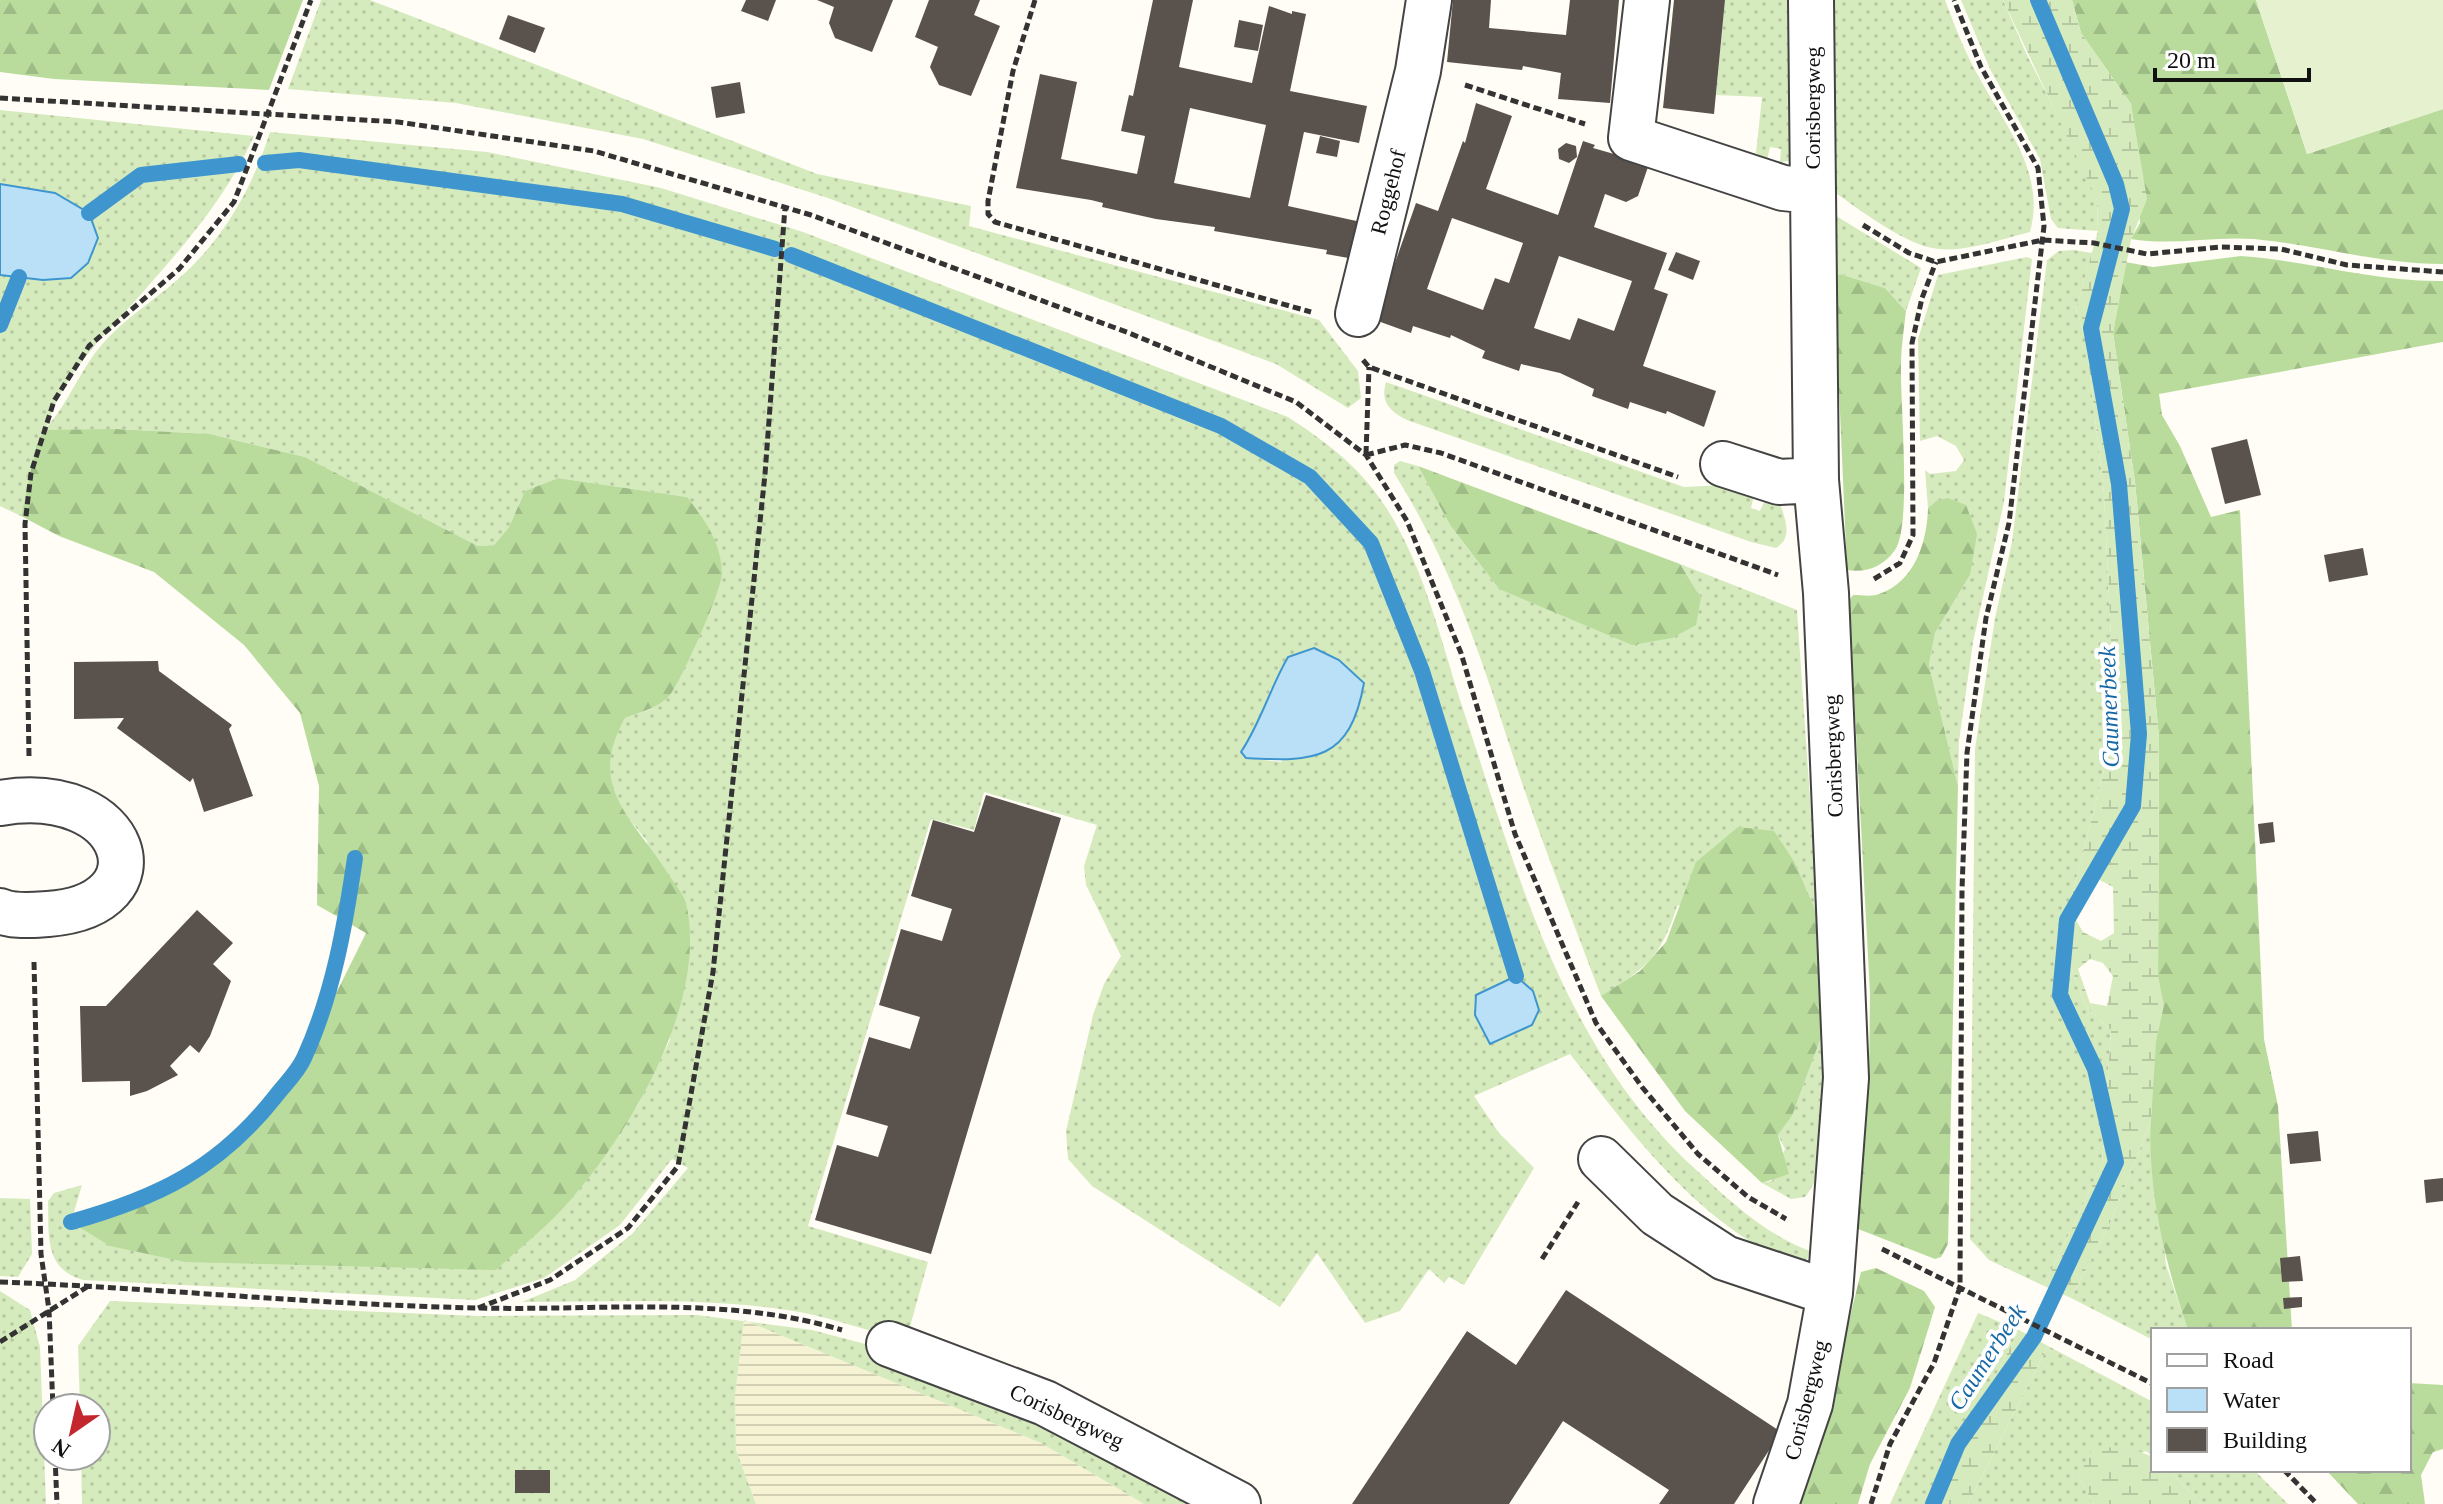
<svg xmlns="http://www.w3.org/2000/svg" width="2443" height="1504" viewBox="0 0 2443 1504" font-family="'Times New Roman',serif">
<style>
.farmland{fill:url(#farmland-rules)}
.grass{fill:url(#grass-dots);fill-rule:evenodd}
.forest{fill:url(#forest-firs)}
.wetland{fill:url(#wetland-marsh);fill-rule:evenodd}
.pitch{fill:#e6f2cf}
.water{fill:#b9e0f7;stroke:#3f96cf;stroke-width:2}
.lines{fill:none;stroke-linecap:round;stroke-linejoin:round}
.stream{stroke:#3f96cf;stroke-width:16}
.building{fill:#5a524d;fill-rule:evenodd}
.minor-casing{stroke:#444;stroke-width:48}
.path{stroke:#333;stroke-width:5;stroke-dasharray:8 4;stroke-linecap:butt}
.minor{stroke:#fff;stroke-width:44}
.labels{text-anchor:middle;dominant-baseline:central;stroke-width:8;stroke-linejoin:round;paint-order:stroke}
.street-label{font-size:22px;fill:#111;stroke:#fff}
.water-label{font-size:24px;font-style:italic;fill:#1768a6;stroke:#fff}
</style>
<defs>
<pattern id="farmland-rules" width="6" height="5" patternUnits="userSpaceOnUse" patternTransform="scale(2)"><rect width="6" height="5" fill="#f6f3d4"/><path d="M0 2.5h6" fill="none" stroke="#d2cfb5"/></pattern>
<pattern id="grass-dots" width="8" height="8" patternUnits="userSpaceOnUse" patternTransform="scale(2)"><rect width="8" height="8" fill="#d5ebbd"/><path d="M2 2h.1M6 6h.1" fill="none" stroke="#b6c8a1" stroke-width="1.8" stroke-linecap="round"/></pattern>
<pattern id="forest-firs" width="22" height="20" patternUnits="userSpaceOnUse" patternTransform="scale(2)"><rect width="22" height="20" fill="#b9dc9c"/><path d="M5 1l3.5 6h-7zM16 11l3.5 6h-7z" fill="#9ebc85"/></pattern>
<pattern id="wetland-marsh" width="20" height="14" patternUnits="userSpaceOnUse" patternTransform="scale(2)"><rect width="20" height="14" fill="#d5ebbd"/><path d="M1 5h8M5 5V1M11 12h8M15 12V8" fill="none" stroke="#b6c8a1"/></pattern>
</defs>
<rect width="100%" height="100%" fill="#fffdf5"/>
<path class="farmland" d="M 744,1320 L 1041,1443 L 1144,1504 L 756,1504 L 736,1450 L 735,1395 Z"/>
<path class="grass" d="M 321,0 L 370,0 L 817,174 L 971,206 L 969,226 L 1319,320 L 1358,371 L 1361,398 L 1348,408 L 1276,364 L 828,198 L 643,139 L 456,103 L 288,89 Z
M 1725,0 L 1796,0 L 1800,160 L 1780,162 L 1781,149 L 1770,147 L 1767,160 L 1756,153 L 1762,97 L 1716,95 Z
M 1826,0 L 1945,0 C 1955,27 1966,55 1980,79 C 2007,128 2046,174 2030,232 C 2001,239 1962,254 1932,248 C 1901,242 1856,207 1830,189 Z
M 1961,0 L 2003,0 L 2026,53 L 2089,177 L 2097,200 L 2098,231 L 2058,228 L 2051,219 L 2040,159 L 1990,69 Z
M 0,110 L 254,136 C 229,192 190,239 149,285 C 112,329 63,370 47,427 C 70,401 81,367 105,341 C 126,318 153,301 176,281 C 222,242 252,189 270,132 L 487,152 L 661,188 L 803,232 L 1288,417 C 1314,434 1338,451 1359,473 C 1419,536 1438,634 1465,715 C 1518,876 1564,1048 1693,1167 C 1729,1200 1764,1234 1810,1251 L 1804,1268 C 1701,1229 1636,1138 1570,1054 L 1474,1096 L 1499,1133 L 1534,1168 L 1464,1285 L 1449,1277 L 1444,1283 L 1429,1269 L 1400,1311 L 1365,1323 L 1317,1253 L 1280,1307 L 1092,1186 L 1068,1159 L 1066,1131 L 1093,1015 L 1104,984 L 1121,956 L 1086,885 L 1084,866 L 1097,825 L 984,792 L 974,830 L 931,819 L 808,1226 L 928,1262 L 906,1341 C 866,1330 827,1316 787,1310 C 699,1297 611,1302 522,1302 L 575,1280 L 632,1234 L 688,1168 L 672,1159 L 620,1225 L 544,1278 L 475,1300 L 83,1280 C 44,1269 49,1235 48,1201 L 54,1193 L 82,1185 L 71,1222 L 567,1204 L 638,1105 L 670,1040 L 647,841 L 618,806 L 608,772 L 611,742 L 625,718 L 651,709 L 687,497 L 558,478 L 525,491 L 509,527 L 494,545 L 478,546 L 305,457 L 210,434 L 116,429 L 36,446 L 21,516 L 0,506 L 0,275 L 43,280 L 89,213 L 55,193 L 0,184 ZM 1271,688 L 1282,762 L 1246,758 L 1242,752 L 1256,729 Z
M 1833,214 L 1921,268 L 1906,311 L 1885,288 L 1840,274 L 1834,277 Z
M 2074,250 L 2092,253 L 2076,309 L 2086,341 L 2104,494 L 2115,726 L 2068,911 L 2069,962 L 2086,1007 L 2111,1030 L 2102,1165 L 2044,1286 L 1989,1260 L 1970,1239 L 1975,749 L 1995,618 L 2012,542 L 2047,260 L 2059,251 Z
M 2027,257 L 2032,259 L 2004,502 L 1973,642 L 1959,741 L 1958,786 L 1929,665 L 1935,633 L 1970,575 L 1936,501 L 1928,508 L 1925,470 L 1930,474 L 1956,471 L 1964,460 L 1956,446 L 1937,436 L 1920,441 L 1918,339 L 1938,275 Z
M 1386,382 L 1684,487 L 1726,485 L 1754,495 L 1751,508 L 1760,511 L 1766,498 L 1779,498 C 1782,515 1796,536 1776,548 L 1751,542 L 1407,420 C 1390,412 1380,402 1386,382 Z
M 1400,461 L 1418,466 L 1450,525 L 1499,589 L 1701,598 L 1680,564 L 1797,610 L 1818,916 L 1795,863 L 1677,906 C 1661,958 1646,968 1601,996 C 1574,924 1546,853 1521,780 C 1485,671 1456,571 1394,473 L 1394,465 Z
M 1823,1032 C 1825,1076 1834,1164 1805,1197 L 1791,1199 L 1762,1183 L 1772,1181 L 1785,1149 L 1778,1135 L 1792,1116 Z
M 2151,1122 L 2166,1265 L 2188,1330 L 2153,1330 L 2153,1340 L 2071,1298 L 2109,1225 Z
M 0,1198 L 30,1199 L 32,1254 L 18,1277 L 0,1276 Z
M 0,1291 L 30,1310 L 40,1347 L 46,1504 L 0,1504 Z
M 110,1301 L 478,1316 L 697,1315 L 812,1330 L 873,1346 L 1211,1504 L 1144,1504 L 1041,1443 L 744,1320 L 735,1395 L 736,1450 L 756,1504 L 82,1504 L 81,1456 L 96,1456 L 96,1408 L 80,1408 L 78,1346 Z
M 1978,1313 L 2019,1330 L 1930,1504 L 1890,1504 Z
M 2048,1346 L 2153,1402 L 2153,1457 L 2146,1451 L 2079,1476 L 2093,1504 L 1968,1504 Z
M 2169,1470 L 2254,1470 L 2288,1504 L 2201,1504 Z"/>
<path class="forest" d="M 0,0 L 303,0 L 269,90 L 54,79 L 0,72 Z
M 2072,0 L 2256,0 L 2307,154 L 2443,109 L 2443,264 C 2378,264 2318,245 2254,239 C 2213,236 2172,246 2131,239 L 2140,223 L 2131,104 L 2081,33 Z
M 2241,256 C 2310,261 2374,282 2443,281 L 2443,342 L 2159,394 L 2162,415 L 2180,446 L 2211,517 L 2240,510 L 2264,1039 L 2278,1106 L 2292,1330 L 2188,1330 C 2165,1263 2147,1189 2151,1118 C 2152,1093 2152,1068 2155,1044 C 2159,1016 2164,1006 2158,977 L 2159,738 L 2135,482 L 2113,333 L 2125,262 L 2153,267 Z
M 1840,274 L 1885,288 L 1906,311 C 1904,329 1901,348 1901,366 C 1900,402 1912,526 1895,550 C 1883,567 1866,573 1847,570 L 1834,277 Z
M 116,429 L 210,434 L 305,457 L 478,546 L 494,545 L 509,527 L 525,491 L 558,478 L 687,497 C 705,520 721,542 722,573 C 722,590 683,676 672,692 C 662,707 641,712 625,718 C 586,787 632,817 667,872 C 673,882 683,893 686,903 C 709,1001 630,1133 567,1204 C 546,1228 519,1248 496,1270 L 185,1262 L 110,1246 L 71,1222 L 122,1208 L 180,1183 L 251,1127 L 303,1060 L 366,933 L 317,905 L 319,786 L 300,713 L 244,645 L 154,572 L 59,536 L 21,516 L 36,446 L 44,430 Z
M 1418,466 L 1680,564 L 1701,598 L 1696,625 L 1672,638 L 1632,645 L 1499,589 L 1450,525 Z
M 1948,498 L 1966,505 L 1977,534 L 1970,575 L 1935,633 L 1929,665 L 1958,786 L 1948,1244 L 1941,1257 L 1935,1259 L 1853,1227 L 1869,1077 L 1870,994 L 1849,601 L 1853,595 C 1861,595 1872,597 1879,594 C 1915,582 1927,542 1928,508 L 1936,501 Z
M 1738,827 L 1774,831 L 1795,863 L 1818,916 L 1823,1032 L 1792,1116 L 1778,1135 L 1789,1174 L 1762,1183 L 1685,1111 L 1601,996 L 1640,971 L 1666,942 L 1696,862 Z
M 1876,1268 L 1924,1291 L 1935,1307 L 1910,1388 L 1870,1464 L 1858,1504 L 1794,1504 L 1835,1378 L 1861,1272 Z
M 2409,1383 L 2443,1385 L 2443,1449 L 2433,1452 L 2421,1475 L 2425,1504 L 2358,1504 L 2326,1470 L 2409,1470 Z"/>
<path class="wetland" d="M 2003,0 L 2072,0 L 2081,33 L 2131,104 L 2147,199 L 2131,240 L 2113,333 L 2135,482 L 2159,738 L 2158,977 L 2164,1005 L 2156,1042 L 2151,1122 L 2109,1225 L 2071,1298 L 2044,1286 L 2102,1165 L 2111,1030 L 2086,1007 L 2069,962 L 2068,911 L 2115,726 L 2104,494 L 2086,341 L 2076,309 L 2098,231 L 2097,200 ZM 2096,878 L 2113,887 L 2114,933 L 2101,941 L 2083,932 L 2076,920 L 2086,882 ZM 2090,959 L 2103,963 L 2113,976 L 2107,1006 L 2090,1003 L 2078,969 Z
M 2019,1330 L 2048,1346 L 1968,1504 L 1930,1504 Z
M 2126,1446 L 2153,1457 L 2153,1470 L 2169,1470 L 2201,1504 L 2093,1504 L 2079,1476 L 2092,1449 Z"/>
<path class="pitch" d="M 2256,0 L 2443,0 L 2443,109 L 2307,154 Z"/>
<path class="water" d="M 0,184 L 55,193 L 89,213 L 98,238 L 88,263 L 71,278 L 43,280 L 0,275 Z
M 1314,648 L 1339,660 L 1364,683 C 1350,761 1315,762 1246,758 L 1241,752 C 1261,722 1270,688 1288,657 Z
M 1516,976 L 1533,991 L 1539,1010 L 1532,1025 L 1490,1044 L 1475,1015 L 1476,995 Z"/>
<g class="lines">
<path class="stream" d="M 265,163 L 299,160 L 622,204 L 775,249
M 89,213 L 141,175 L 239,164
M 791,255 L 1221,426 L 1310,477 L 1371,543 L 1422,671 L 1516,976
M 0,325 L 19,277
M 71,1222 C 157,1198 218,1169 275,1097 C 284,1085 298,1072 304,1058 C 333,995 345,926 355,858
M 1933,1504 L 1958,1444 L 2034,1337 L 2116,1162 L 2095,1069 L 2060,995 L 2067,920 L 2133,806 L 2139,734 L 2119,484 L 2091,328 L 2122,209 L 2116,184 L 2038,0"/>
</g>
<path class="building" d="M 746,0 L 776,0 L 768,21 L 741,11 Z
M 817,0 L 893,0 L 872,52 L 835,38 L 829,23 L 834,7 Z
M 929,0 L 980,0 L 974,15 L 1000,26 L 971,96 L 939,85 L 930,67 L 938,47 L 915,37 Z
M 1153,0 L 1193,0 L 1179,67 L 1252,83 L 1269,6 L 1292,14 L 1292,11 L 1306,14 L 1290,91 L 1367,106 L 1359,143 L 1304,132 L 1288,206 L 1361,222 L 1354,259 L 1326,254 L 1327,250 L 1214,231 L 1215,227 L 1156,219 L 1102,207 L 1103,203 L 1091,200 L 1016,188 L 1040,74 L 1077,82 L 1061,159 L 1137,174 L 1145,136 L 1121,131 L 1129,95 L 1133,96 ZM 1190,108 L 1266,125 L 1250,198 L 1174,183 Z
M 1453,0 L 1491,0 L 1489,28 L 1566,35 L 1570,0 L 1619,0 L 1610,103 L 1558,99 L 1561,73 L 1523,66 L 1522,70 L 1447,62 Z
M 1674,0 L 1725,0 L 1714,114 L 1663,108 Z
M 508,15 L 545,28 L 535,53 L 499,39 Z
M 1239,20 L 1263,25 L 1258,51 L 1234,47 Z
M 740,82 L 745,113 L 716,118 L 711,87 Z
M 1476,103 L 1512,116 L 1486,189 L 1558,215 L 1583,141 L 1595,145 L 1593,148 L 1649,164 L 1638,196 L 1626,202 L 1605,194 L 1594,227 L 1667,253 L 1654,289 L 1668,294 L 1643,366 L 1716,391 L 1704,427 L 1667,411 L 1666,414 L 1630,402 L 1628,409 L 1592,396 L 1594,389 L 1560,373 L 1521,364 L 1519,371 L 1482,358 L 1485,351 L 1451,335 L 1450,338 L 1413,326 L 1411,333 L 1375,320 L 1416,203 L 1438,211 L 1463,141 L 1465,143 ZM 1452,218 L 1523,243 L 1509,283 L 1495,278 L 1483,310 L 1427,289 ZM 1559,256 L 1632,281 L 1614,331 L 1578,318 L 1570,340 L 1534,328 Z
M 1320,136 L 1340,141 L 1337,157 L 1316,153 Z
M 1566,143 L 1576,146 L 1577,157 L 1569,163 L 1559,159 L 1558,149 Z
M 1676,252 L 1700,261 L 1693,280 L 1668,270 Z
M 2247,439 L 2261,495 L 2225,504 L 2211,448 Z
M 2363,548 L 2368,575 L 2329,582 L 2324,555 Z
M 158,661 L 159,671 L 232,725 L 229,729 L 253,796 L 204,812 L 193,778 L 190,782 L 117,728 L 124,718 L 74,719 L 74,662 Z
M 986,795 L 1061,818 L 931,1254 L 815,1220 L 837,1145 L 878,1157 L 888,1126 L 846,1114 L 869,1037 L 910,1049 L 920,1017 L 879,1005 L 901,929 L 942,941 L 952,909 L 911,896 L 933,820 L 974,832 Z
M 2273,822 L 2275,842 L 2260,844 L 2258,824 Z
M 197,910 L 233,943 L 213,964 L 231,981 L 210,1036 L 199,1053 L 190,1045 L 170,1066 L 178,1075 L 147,1091 L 130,1096 L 130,1081 L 82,1082 L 80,1006 L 106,1006 Z
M 2318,1131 L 2321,1161 L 2290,1164 L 2287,1134 Z
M 2443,1178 L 2443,1201 L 2426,1203 L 2424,1180 Z
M 2300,1256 L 2303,1281 L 2282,1282 L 2280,1258 Z
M 1566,1290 L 1781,1432 L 1734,1504 L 1659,1504 L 1669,1490 L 1563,1421 L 1509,1504 L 1352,1504 L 1467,1331 L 1516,1365 Z
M 2302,1297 L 2302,1307 L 2284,1309 L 2283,1298 Z
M 515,1470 L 550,1470 L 550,1493 L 515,1493 Z"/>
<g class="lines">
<defs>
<path id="minor" d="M 1647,0 L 1631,138 L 1783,188 L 1812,191
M 1358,314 L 1418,71 L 1429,0
M 1723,464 L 1779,482 L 1816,480
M 0,803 C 130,781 169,905 48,914 C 33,915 14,917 0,911
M 1601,1159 L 1657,1214 L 1725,1258 L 1830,1293
M 889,1344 L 1045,1403 L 1238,1504
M 1776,1504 L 1810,1404 L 1830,1293 L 1846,1078 L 1826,593 L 1816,480 L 1811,0"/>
</defs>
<use href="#minor" class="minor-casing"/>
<path class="path" d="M 1035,0 L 1013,71 L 988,201 L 988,214 L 995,222 L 1311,312
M 1465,85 L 1585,124
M 0,98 L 398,122 L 594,151 L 811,215 L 1129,333 L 1296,402 L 1366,455 L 1407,521 L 1461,653 L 1515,834 L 1596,1023 L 1642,1087 L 1698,1154 L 1748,1197 L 1786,1219
M 1863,225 L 1909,253 L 1936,262 L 2043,240 L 2094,243 L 2147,254 L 2221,247 L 2281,249 L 2347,265 L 2443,272
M 1363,360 L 1369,367 L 1678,477
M 1366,454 L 1369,367
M 1366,455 L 1405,445 L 1441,453 L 1778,575
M 1874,579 L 1900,563 L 1913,535 L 1912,343 L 1922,298 L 1936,262
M 29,756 L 25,524 L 31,473 L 54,401 L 89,346 L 179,269 L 234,202 L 311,0
M 34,962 L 41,1254 L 49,1310 L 53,1408
M 1882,1249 L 2153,1384
M 1542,1259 L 1578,1202
M 0,1282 C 160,1288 320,1305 480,1308 C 601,1311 725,1295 842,1330
M 478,1308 L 550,1280 L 628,1228 L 678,1166 L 713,972 L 765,474 L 785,207
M 0,1342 L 87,1287
M 55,1456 L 57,1504
M 2284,1470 L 2317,1504
M 1871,1504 L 1890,1444 L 1934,1363 L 1960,1287 L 1962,890 L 1967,753 L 1986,618 L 2009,523 L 2044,226 L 2038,168 L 1981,67 L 1954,0"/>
<use href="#minor" class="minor"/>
</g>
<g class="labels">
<g class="street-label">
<text transform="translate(1812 108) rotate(-90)">Corisbergweg</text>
<text transform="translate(1388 192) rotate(-76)">Roggehof</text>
<text transform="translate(1833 756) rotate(-92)">Corisbergweg</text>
<text transform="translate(1806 1400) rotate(-76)">Corisbergweg</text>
<text transform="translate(1067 1416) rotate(25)">Corisbergweg</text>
</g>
<g class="water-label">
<text transform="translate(2109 707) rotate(-92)">Caumerbeek</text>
<text transform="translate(1987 1357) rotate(-57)">Caumerbeek</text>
</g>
</g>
<rect x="2151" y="1328" width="260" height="144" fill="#ffffff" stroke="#a0a0a0" stroke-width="2"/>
<rect x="2167" y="1354" width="40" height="12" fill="#ffffff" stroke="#a0a0a0" stroke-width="2"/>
<text x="2223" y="1368" font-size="24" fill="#111111">Road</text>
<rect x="2167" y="1388" width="40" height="24" fill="#b9e0f7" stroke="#a0a0a0" stroke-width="2"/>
<text x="2223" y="1408" font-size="24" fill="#111111">Water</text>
<rect x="2167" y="1428" width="40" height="24" fill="#5a524d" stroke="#a0a0a0" stroke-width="2"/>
<text x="2223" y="1448" font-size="24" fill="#111111">Building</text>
<g transform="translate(72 1432) rotate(214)"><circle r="38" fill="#ffffff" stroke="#a0a0a0" stroke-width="2"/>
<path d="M0-6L14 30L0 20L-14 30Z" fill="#c4262e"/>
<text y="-12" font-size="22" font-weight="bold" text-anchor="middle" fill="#111111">N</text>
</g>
<path d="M2155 68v12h154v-12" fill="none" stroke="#111111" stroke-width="4"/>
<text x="2167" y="68" font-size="24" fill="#111111" stroke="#ffffff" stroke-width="6" paint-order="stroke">20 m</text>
</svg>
